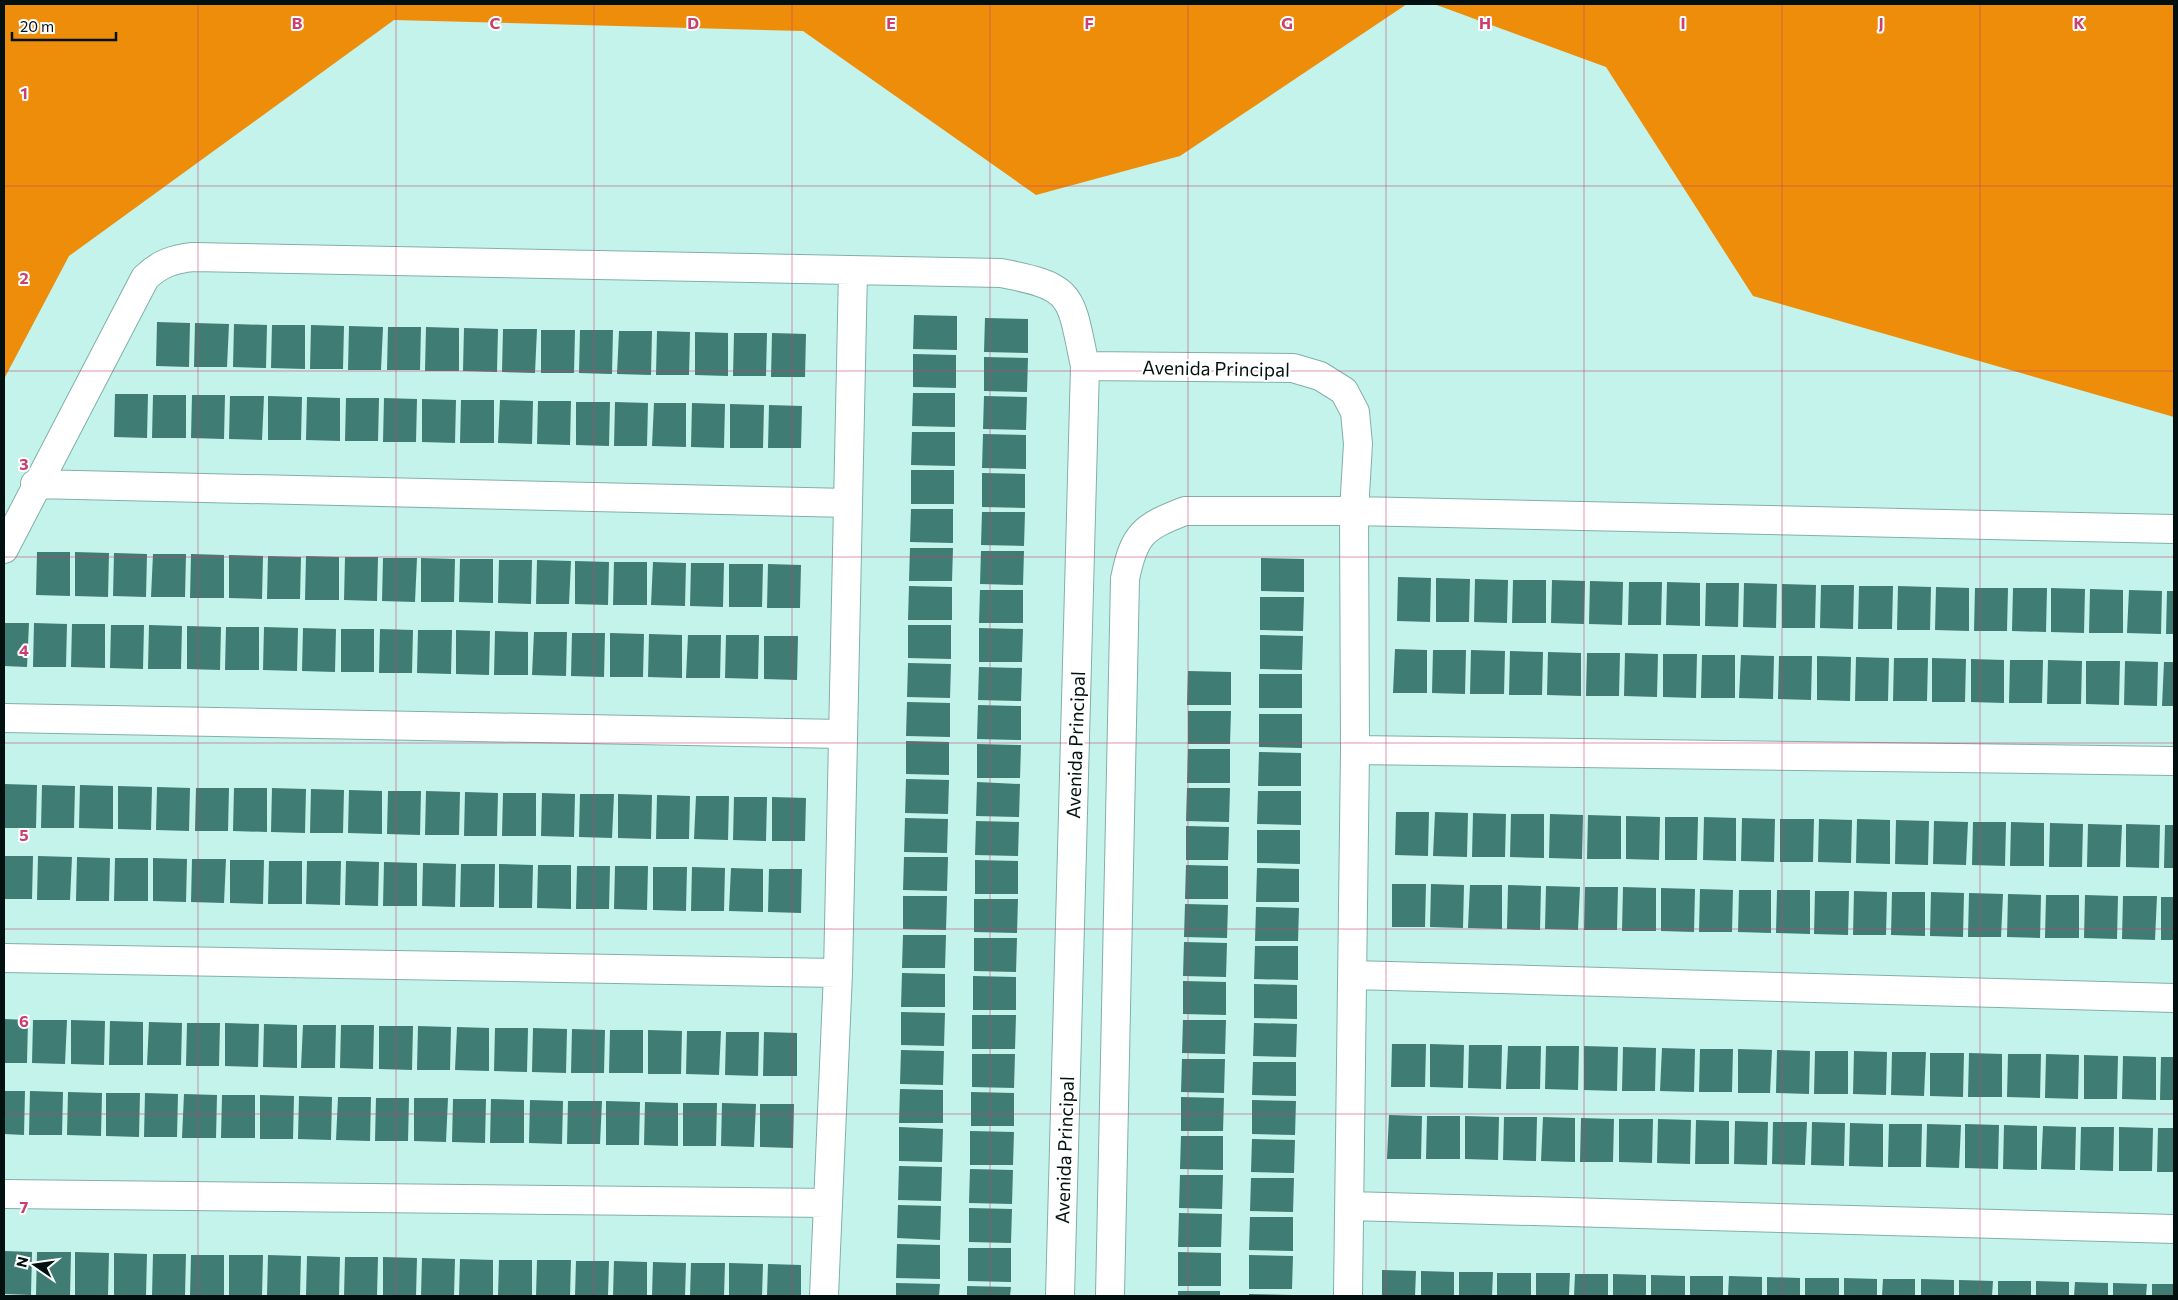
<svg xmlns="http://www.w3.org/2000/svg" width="2178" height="1300" viewBox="0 0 2178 1300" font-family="Commissioner,sans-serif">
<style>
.forest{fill:#ed8d09}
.building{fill:#3f7c74}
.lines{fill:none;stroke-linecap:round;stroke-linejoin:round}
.minor-casing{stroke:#81b0a8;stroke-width:30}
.minor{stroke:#fff;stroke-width:28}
.grid{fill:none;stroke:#cb3f6f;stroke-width:1;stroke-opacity:0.55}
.labels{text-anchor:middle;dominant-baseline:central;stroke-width:4;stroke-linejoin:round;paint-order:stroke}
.street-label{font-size:19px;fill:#02110f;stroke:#fff}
.grid-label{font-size:16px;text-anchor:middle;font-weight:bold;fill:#cb3f6f;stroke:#fff;stroke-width:4;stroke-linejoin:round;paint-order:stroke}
</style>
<rect width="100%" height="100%" fill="#c3f3eb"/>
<path class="forest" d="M 4,4 L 1407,4 L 1180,156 L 1036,195 L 803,31 L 394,20 L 69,256 L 4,379 Z
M 1434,4 L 2174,4 L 2174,417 L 1753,296 L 1606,67 Z"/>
<path class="building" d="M 914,315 L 957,316 L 957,350 L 913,349 Z
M 985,318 L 1028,319 L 1028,353 L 984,352 Z
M 157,322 L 190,323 L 189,367 L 156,366 Z
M 195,323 L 229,324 L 227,367 L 194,367 Z
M 234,324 L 267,325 L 266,368 L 233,367 Z
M 272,325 L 305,325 L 305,369 L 271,368 Z
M 311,325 L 344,326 L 343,369 L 310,369 Z
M 349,326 L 383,327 L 381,370 L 348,370 Z
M 388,327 L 421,327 L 420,370 L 387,370 Z
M 426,327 L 459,328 L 459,371 L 425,371 Z
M 464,328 L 498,329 L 497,372 L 463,371 Z
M 503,329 L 537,329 L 535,373 L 502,372 Z
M 541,330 L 575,330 L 574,373 L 541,373 Z
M 580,330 L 613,330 L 612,374 L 579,373 Z
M 619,331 L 652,331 L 651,375 L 617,374 Z
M 657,331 L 690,332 L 689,375 L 656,375 Z
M 695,332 L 728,333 L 728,376 L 695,375 Z
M 734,333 L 767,333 L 766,376 L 733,376 Z
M 772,333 L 806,334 L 805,377 L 771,377 Z
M 913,354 L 956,355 L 956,388 L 913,387 Z
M 984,357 L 1028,358 L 1027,392 L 984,391 Z
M 913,393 L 955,393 L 955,427 L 912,426 Z
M 115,394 L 148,394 L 147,438 L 114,437 Z
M 153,395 L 186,395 L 186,438 L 152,438 Z
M 192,395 L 225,395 L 224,439 L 191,438 Z
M 230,396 L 264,396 L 262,440 L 229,439 Z
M 268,396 L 302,397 L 301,440 L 268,440 Z
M 984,396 L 1027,397 L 1026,430 L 983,429 Z
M 307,397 L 340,398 L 340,441 L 306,440 Z
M 346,398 L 379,398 L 378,441 L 345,441 Z
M 384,398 L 417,399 L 416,442 L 383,442 Z
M 422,399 L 456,400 L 455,443 L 422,442 Z
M 461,400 L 494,400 L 494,443 L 460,443 Z
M 500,400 L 533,401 L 532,444 L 498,443 Z
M 538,401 L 571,401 L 570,445 L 537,444 Z
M 576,402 L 610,402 L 609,446 L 576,445 Z
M 615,402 L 648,403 L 647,446 L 614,446 Z
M 654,403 L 686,403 L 686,447 L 652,446 Z
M 692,403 L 725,404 L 724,448 L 691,447 Z
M 730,404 L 764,405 L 763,448 L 730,448 Z
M 769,405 L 802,406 L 801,448 L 768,448 Z
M 912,432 L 955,432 L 955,466 L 911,465 Z
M 983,434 L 1026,435 L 1026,469 L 982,468 Z
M 911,470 L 954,470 L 954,504 L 911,504 Z
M 982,473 L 1025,474 L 1025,508 L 982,507 Z
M 911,509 L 953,509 L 953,543 L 910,542 Z
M 982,512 L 1025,512 L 1024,546 L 981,545 Z
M 910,548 L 953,548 L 952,581 L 909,581 Z
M 981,551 L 1024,551 L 1023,585 L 980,584 Z
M 37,552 L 70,552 L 70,596 L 36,595 Z
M 75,552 L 109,553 L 108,597 L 75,596 Z
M 114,553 L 147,554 L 146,597 L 113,596 Z
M 153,554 L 186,554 L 185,597 L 151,597 Z
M 191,554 L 224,555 L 224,598 L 190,598 Z
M 229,555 L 263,556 L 262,599 L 229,598 Z
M 268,556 L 301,557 L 300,599 L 267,599 Z
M 306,556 L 339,557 L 339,600 L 305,600 Z
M 345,557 L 378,557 L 377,601 L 344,600 Z
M 383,558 L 417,558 L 415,602 L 382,601 Z
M 421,558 L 455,559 L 454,602 L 421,602 Z
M 1261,558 L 1304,559 L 1304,592 L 1261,591 Z
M 460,559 L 493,559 L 493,603 L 459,602 Z
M 499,560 L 532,560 L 531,604 L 498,603 Z
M 537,560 L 571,561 L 569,604 L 536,604 Z
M 575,561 L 609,562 L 608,605 L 575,604 Z
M 614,562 L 647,562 L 647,605 L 613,605 Z
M 653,562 L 686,563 L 685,606 L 651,605 Z
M 691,563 L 724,563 L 723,607 L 690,606 Z
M 729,564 L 763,564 L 762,607 L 729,607 Z
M 768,564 L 801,565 L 800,608 L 767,608 Z
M 1398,577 L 1431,578 L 1430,622 L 1397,621 Z
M 1436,578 L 1470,579 L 1469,622 L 1436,622 Z
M 1475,579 L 1508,580 L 1507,623 L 1474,622 Z
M 1513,580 L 1546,580 L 1546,623 L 1512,623 Z
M 1552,580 L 1585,581 L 1584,624 L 1551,623 Z
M 1590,581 L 1623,582 L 1622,625 L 1589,624 Z
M 1629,582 L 1662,582 L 1661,625 L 1628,625 Z
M 1667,582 L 1700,583 L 1700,626 L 1666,625 Z
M 1706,583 L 1739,583 L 1738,627 L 1705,626 Z
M 1744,583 L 1777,584 L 1776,628 L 1743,627 Z
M 1782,584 L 1816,585 L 1815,628 L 1782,628 Z
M 1821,585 L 1854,585 L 1853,629 L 1820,628 Z
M 909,586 L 952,587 L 952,620 L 908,620 Z
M 1859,586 L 1893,586 L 1892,629 L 1858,629 Z
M 1898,586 L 1931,587 L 1930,630 L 1897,630 Z
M 1936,587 L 1969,588 L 1969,631 L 1935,630 Z
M 1975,588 L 2008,588 L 2007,631 L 1974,631 Z
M 2013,588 L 2047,588 L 2046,632 L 2012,631 Z
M 2051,588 L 2085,589 L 2084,633 L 2051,632 Z
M 2090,589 L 2123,590 L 2123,633 L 2089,633 Z
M 980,590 L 1023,590 L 1023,623 L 979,623 Z
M 2129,590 L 2162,591 L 2161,634 L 2127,633 Z
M 2167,591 L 2174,591 L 2174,634 L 2166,634 Z
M 1260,597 L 1304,597 L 1303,631 L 1260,630 Z
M 4,623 L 29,623 L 27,667 L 4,666 Z
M 34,623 L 67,624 L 66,667 L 33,667 Z
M 72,624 L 105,624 L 105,668 L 71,667 Z
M 111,625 L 144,625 L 143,669 L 110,668 Z
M 149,625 L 182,626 L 181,669 L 148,669 Z
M 908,625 L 951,625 L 951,659 L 908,658 Z
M 187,626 L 221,627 L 220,670 L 187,669 Z
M 226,627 L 259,627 L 259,670 L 225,670 Z
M 264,627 L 298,628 L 297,671 L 263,670 Z
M 303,628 L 336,629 L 335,672 L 302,671 Z
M 979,628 L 1023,629 L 1022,662 L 979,662 Z
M 341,629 L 374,629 L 374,672 L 341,672 Z
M 380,629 L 413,630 L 412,673 L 379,673 Z
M 418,630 L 452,630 L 451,674 L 417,673 Z
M 456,630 L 490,631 L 489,675 L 456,674 Z
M 495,631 L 528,632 L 528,675 L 494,675 Z
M 534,632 L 567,632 L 566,676 L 532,675 Z
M 572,633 L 605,633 L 604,677 L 571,676 Z
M 610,633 L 644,634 L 643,677 L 610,677 Z
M 649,634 L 682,635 L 682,678 L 648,677 Z
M 688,635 L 721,635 L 720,678 L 686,678 Z
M 726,635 L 759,635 L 758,679 L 725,678 Z
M 1260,635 L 1303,636 L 1302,670 L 1260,669 Z
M 764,636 L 798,636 L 797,680 L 764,679 Z
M 1395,649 L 1427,650 L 1427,693 L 1393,693 Z
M 1433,650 L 1466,650 L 1465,694 L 1432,693 Z
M 1471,650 L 1505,651 L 1504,694 L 1470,694 Z
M 1510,651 L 1543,652 L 1542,695 L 1509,695 Z
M 1548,652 L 1581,653 L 1581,696 L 1547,695 Z
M 1587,653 L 1620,653 L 1619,696 L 1586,696 Z
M 1625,653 L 1658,654 L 1657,697 L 1624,696 Z
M 1663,654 L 1697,654 L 1696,698 L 1663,697 Z
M 1702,655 L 1735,655 L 1735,698 L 1701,698 Z
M 1741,655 L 1774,656 L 1773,699 L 1739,698 Z
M 1779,656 L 1812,656 L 1811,700 L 1778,699 Z
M 1817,656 L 1851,657 L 1850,701 L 1817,700 Z
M 1856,657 L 1889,658 L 1888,701 L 1855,701 Z
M 1894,658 L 1928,658 L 1927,701 L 1893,701 Z
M 1932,658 L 1966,659 L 1965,702 L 1932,702 Z
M 1971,659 L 2004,660 L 2004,703 L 1971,702 Z
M 2010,660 L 2043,660 L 2042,703 L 2009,703 Z
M 2048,660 L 2082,661 L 2081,704 L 2047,704 Z
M 2086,661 L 2120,661 L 2119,705 L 2086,704 Z
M 2125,661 L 2158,662 L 2157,706 L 2124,705 Z
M 2164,662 L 2174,662 L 2174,706 L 2162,706 Z
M 908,663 L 951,664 L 950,698 L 907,697 Z
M 979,667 L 1022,668 L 1021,701 L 978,700 Z
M 1188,671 L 1231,672 L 1231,705 L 1187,705 Z
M 1259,674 L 1302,674 L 1302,708 L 1259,708 Z
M 907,702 L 950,703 L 950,737 L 906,736 Z
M 978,705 L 1021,706 L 1021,740 L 977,739 Z
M 1188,711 L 1231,711 L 1230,744 L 1188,744 Z
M 1259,714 L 1302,714 L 1302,748 L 1259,747 Z
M 906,741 L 949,742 L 949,775 L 906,774 Z
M 977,744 L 1021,745 L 1020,778 L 977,778 Z
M 1188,749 L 1230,749 L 1230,783 L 1187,783 Z
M 1259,752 L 1301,753 L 1301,786 L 1258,786 Z
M 906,779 L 949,780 L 948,814 L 905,813 Z
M 977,782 L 1020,784 L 1019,817 L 976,816 Z
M 4,784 L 37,785 L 36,828 L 4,828 Z
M 42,785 L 75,786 L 74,828 L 41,828 Z
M 80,785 L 113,786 L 113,829 L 79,828 Z
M 118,786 L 152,787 L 151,830 L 118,829 Z
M 157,787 L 190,788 L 189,831 L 156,830 Z
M 196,788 L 229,788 L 228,831 L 195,831 Z
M 234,788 L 267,788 L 267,832 L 233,831 Z
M 272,788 L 306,789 L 305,833 L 271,832 Z
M 1187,788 L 1230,788 L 1229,822 L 1186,821 Z
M 311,789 L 344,790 L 343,833 L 310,833 Z
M 349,790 L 382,791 L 382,834 L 348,833 Z
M 388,791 L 421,791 L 420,835 L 387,834 Z
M 426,791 L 460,792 L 459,835 L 425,835 Z
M 1258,791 L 1301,791 L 1301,825 L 1257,824 Z
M 465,792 L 498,793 L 497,836 L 464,836 Z
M 503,793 L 536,793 L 536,836 L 502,836 Z
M 542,793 L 575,794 L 574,837 L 541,836 Z
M 580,794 L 614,794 L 612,838 L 579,837 Z
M 618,794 L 652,795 L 651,839 L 618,838 Z
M 657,795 L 690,796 L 689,839 L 656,839 Z
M 696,796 L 729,796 L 728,840 L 694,839 Z
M 734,797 L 767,797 L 766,841 L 733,840 Z
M 772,797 L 806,798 L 805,841 L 772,841 Z
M 1396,812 L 1429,812 L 1428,856 L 1395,855 Z
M 1435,812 L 1468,813 L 1467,857 L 1433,856 Z
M 1473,813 L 1506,814 L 1505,857 L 1472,857 Z
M 1511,814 L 1544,814 L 1544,858 L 1510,857 Z
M 1550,814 L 1583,815 L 1582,859 L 1549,858 Z
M 1588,815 L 1621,816 L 1621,859 L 1587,859 Z
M 1626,816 L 1660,817 L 1659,860 L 1626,859 Z
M 1665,817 L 1698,817 L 1697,860 L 1665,860 Z
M 1704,817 L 1736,818 L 1736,861 L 1703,860 Z
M 905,818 L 948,819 L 947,853 L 904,852 Z
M 1742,818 L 1775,819 L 1774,862 L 1741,861 Z
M 1780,819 L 1814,819 L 1813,862 L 1780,862 Z
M 1819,819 L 1852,820 L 1851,863 L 1818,862 Z
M 1857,819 L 1890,820 L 1890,864 L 1856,863 Z
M 1896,820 L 1929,821 L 1928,865 L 1895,864 Z
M 976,821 L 1019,822 L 1018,856 L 975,855 Z
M 1934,821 L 1968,822 L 1966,865 L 1933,864 Z
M 1973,822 L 2006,822 L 2005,866 L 1972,865 Z
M 2011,822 L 2044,823 L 2044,866 L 2010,866 Z
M 2050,823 L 2083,824 L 2082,867 L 2049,867 Z
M 2088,824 L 2122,825 L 2120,867 L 2087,867 Z
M 2126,824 L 2160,825 L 2159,868 L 2126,867 Z
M 2165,825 L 2174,825 L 2174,868 L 2164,868 Z
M 1186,826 L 1229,827 L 1228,860 L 1186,860 Z
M 1257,830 L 1300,830 L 1300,864 L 1257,863 Z
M 4,856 L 33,856 L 32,899 L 4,899 Z
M 38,856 L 72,857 L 70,900 L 37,900 Z
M 77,857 L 110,858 L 109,901 L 76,901 Z
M 904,857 L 948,857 L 947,891 L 903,890 Z
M 115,858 L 148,858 L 148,901 L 114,901 Z
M 153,858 L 187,859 L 186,902 L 153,901 Z
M 192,859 L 226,859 L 224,903 L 191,902 Z
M 230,860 L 264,860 L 263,904 L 230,903 Z
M 975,860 L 1018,861 L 1018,894 L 975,894 Z
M 269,861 L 302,861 L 302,904 L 268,904 Z
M 307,861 L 341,861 L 340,905 L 306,904 Z
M 346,861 L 379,862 L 378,906 L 345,905 Z
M 384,862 L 417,863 L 417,906 L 383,906 Z
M 423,863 L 456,864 L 455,907 L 422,906 Z
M 461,864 L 495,864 L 494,907 L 460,907 Z
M 499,864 L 533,865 L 532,908 L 499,908 Z
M 538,865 L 571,865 L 571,909 L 537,908 Z
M 1186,865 L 1228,866 L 1228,899 L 1185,899 Z
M 577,866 L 610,866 L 609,909 L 576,909 Z
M 615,866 L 648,866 L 647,910 L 614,909 Z
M 653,867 L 687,867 L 686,911 L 653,910 Z
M 692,867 L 725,868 L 724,911 L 691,911 Z
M 731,868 L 763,869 L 763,912 L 729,911 Z
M 1257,868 L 1299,869 L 1299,902 L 1256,902 Z
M 769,869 L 802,869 L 801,913 L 768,912 Z
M 1392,884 L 1426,884 L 1425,927 L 1392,927 Z
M 1431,884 L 1464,885 L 1463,928 L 1430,927 Z
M 1470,885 L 1502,885 L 1502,929 L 1468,928 Z
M 1508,885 L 1541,886 L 1540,930 L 1507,929 Z
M 1546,886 L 1580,887 L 1578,930 L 1545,929 Z
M 1585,887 L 1618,887 L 1617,930 L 1584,930 Z
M 1623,887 L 1656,888 L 1656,931 L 1622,931 Z
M 1661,888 L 1695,889 L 1694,932 L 1661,931 Z
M 1700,889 L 1733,890 L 1732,932 L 1699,932 Z
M 1739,890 L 1771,890 L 1771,933 L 1738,932 Z
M 1777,890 L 1810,890 L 1810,934 L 1776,933 Z
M 1815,891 L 1849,891 L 1848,935 L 1814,934 Z
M 1854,891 L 1887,892 L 1886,935 L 1853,935 Z
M 1892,892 L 1925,892 L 1925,936 L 1891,935 Z
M 1931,892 L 1964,893 L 1963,937 L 1930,936 Z
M 1969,893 L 2003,894 L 2001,937 L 1968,937 Z
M 2008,894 L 2041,895 L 2040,938 L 2007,937 Z
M 2046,895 L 2079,895 L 2079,938 L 2045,938 Z
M 2085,895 L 2118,896 L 2117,939 L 2084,938 Z
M 903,896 L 947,896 L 946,930 L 903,929 Z
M 2123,896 L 2157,896 L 2155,940 L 2122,939 Z
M 2161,897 L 2174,897 L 2174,940 L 2161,940 Z
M 974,899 L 1018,899 L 1017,933 L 974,932 Z
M 1185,904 L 1228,905 L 1227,938 L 1184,937 Z
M 1256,907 L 1299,908 L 1298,941 L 1255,941 Z
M 903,935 L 946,935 L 945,968 L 902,968 Z
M 974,938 L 1017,938 L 1016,972 L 974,971 Z
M 1184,942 L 1227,943 L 1226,977 L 1183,976 Z
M 1255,946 L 1298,946 L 1298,980 L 1254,979 Z
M 902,973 L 945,974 L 945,1007 L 901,1007 Z
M 973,976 L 1016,977 L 1016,1010 L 973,1010 Z
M 1183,981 L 1226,982 L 1226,1015 L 1183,1014 Z
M 1254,984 L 1297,985 L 1297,1019 L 1254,1018 Z
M 901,1012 L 945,1013 L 944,1046 L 901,1045 Z
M 972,1015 L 1016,1015 L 1015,1049 L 972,1049 Z
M 4,1019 L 28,1020 L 27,1063 L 4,1063 Z
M 33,1020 L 67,1020 L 65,1064 L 32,1063 Z
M 71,1020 L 105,1021 L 104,1065 L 71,1064 Z
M 1183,1020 L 1226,1020 L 1225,1054 L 1182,1053 Z
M 110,1021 L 143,1022 L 143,1065 L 109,1065 Z
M 149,1022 L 182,1023 L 181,1065 L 147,1065 Z
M 187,1023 L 220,1023 L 219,1066 L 186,1066 Z
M 225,1023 L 259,1024 L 258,1067 L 225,1066 Z
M 1254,1023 L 1297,1024 L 1296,1057 L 1253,1056 Z
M 264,1024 L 297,1025 L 297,1068 L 263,1067 Z
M 303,1025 L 336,1025 L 335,1068 L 301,1068 Z
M 341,1025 L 374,1025 L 373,1069 L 340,1068 Z
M 379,1026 L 413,1026 L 412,1070 L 379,1069 Z
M 418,1026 L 451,1027 L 450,1070 L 417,1070 Z
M 457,1027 L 489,1028 L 489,1071 L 455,1070 Z
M 495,1028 L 528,1028 L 527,1072 L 494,1071 Z
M 533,1028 L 567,1029 L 566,1073 L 532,1072 Z
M 572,1029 L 605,1030 L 604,1073 L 571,1073 Z
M 610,1030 L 643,1030 L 643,1073 L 609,1073 Z
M 648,1030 L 682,1031 L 681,1074 L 648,1074 Z
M 687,1031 L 721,1031 L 719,1075 L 686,1074 Z
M 726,1032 L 759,1032 L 758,1076 L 725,1075 Z
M 764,1032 L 797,1033 L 797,1076 L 763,1076 Z
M 1392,1044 L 1426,1044 L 1425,1087 L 1391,1087 Z
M 1430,1044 L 1464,1045 L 1463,1088 L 1430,1087 Z
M 1469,1045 L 1502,1045 L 1501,1089 L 1468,1088 Z
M 1508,1046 L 1541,1046 L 1540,1089 L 1506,1089 Z
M 1546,1046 L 1579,1046 L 1578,1090 L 1545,1089 Z
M 1584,1046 L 1618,1047 L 1617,1091 L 1584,1090 Z
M 1623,1047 L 1656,1048 L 1655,1091 L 1622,1091 Z
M 1662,1048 L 1695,1049 L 1694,1092 L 1660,1091 Z
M 1700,1049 L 1733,1049 L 1732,1092 L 1699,1092 Z
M 1738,1049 L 1772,1050 L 1770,1093 L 1738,1093 Z
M 901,1050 L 944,1051 L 943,1085 L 900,1084 Z
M 1777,1050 L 1810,1051 L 1809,1094 L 1776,1093 Z
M 1815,1051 L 1848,1051 L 1848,1094 L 1814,1094 Z
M 1854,1051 L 1887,1052 L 1886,1095 L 1853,1094 Z
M 1892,1052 L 1926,1052 L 1924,1096 L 1891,1095 Z
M 1930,1053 L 1964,1053 L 1963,1097 L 1930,1096 Z
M 1969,1053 L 2002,1054 L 2002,1097 L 1968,1097 Z
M 972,1054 L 1015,1054 L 1014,1088 L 972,1087 Z
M 2008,1054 L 2041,1054 L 2040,1098 L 2007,1097 Z
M 2046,1054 L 2079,1055 L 2078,1099 L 2045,1098 Z
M 2084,1055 L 2118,1056 L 2117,1099 L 2084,1099 Z
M 2123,1056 L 2156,1057 L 2156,1100 L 2122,1099 Z
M 2161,1057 L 2174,1057 L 2174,1100 L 2160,1100 Z
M 1182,1059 L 1225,1059 L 1224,1093 L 1181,1092 Z
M 1253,1062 L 1296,1062 L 1296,1096 L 1252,1095 Z
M 900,1089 L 943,1090 L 943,1123 L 899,1123 Z
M 4,1091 L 25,1091 L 24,1135 L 4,1134 Z
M 30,1091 L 63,1092 L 62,1135 L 29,1135 Z
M 68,1092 L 102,1093 L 101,1136 L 67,1135 Z
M 971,1092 L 1014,1093 L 1014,1126 L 971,1126 Z
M 106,1093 L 140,1093 L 139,1137 L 106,1136 Z
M 145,1093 L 178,1094 L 177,1137 L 144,1137 Z
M 184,1094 L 217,1095 L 216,1138 L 182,1138 Z
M 222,1095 L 255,1095 L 255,1138 L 221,1138 Z
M 260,1095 L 294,1096 L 293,1139 L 260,1139 Z
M 299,1096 L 332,1097 L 331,1140 L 298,1139 Z
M 338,1097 L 371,1097 L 370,1141 L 336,1140 Z
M 1181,1097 L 1224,1098 L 1223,1131 L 1181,1131 Z
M 376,1098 L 409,1098 L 408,1141 L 375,1141 Z
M 414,1098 L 448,1098 L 446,1142 L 414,1141 Z
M 453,1099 L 486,1099 L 485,1143 L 452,1142 Z
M 491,1099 L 524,1100 L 524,1143 L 490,1143 Z
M 530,1100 L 563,1101 L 562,1144 L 529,1143 Z
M 1252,1100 L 1296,1101 L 1295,1135 L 1252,1134 Z
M 568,1101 L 602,1101 L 600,1144 L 567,1144 Z
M 606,1101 L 640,1102 L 639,1145 L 606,1145 Z
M 645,1102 L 678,1103 L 678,1146 L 644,1145 Z
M 683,1103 L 717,1103 L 716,1146 L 683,1146 Z
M 722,1103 L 756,1104 L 754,1147 L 721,1146 Z
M 760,1104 L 794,1104 L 793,1148 L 760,1147 Z
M 1389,1115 L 1422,1116 L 1421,1159 L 1387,1159 Z
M 1427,1116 L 1460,1116 L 1460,1159 L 1426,1159 Z
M 1465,1116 L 1499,1117 L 1498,1160 L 1465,1159 Z
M 1504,1117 L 1537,1117 L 1536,1161 L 1503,1160 Z
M 1543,1117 L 1575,1118 L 1575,1162 L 1541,1161 Z
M 1581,1118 L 1614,1119 L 1613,1162 L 1580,1162 Z
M 1619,1119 L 1653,1119 L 1652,1163 L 1619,1162 Z
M 1658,1119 L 1691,1120 L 1690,1164 L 1657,1163 Z
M 1696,1120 L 1729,1121 L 1729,1164 L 1695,1164 Z
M 1735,1121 L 1768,1122 L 1767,1165 L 1734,1164 Z
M 1773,1122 L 1807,1122 L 1805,1165 L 1772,1164 Z
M 1812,1122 L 1845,1123 L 1844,1166 L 1811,1165 Z
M 1850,1123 L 1883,1124 L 1883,1167 L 1849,1166 Z
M 1889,1124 L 1922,1124 L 1921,1167 L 1888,1167 Z
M 1927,1124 L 1961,1125 L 1959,1168 L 1926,1167 Z
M 1965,1124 L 1999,1125 L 1998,1169 L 1965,1168 Z
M 2004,1125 L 2037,1126 L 2037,1170 L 2003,1169 Z
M 2043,1126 L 2076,1127 L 2075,1170 L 2041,1169 Z
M 899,1127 L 943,1129 L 942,1162 L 899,1161 Z
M 2081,1127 L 2114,1127 L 2113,1171 L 2080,1170 Z
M 2119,1127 L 2153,1128 L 2152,1171 L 2119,1171 Z
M 2158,1128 L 2174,1128 L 2174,1172 L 2157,1172 Z
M 970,1131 L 1014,1132 L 1013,1165 L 970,1165 Z
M 1181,1136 L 1223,1136 L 1223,1170 L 1180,1169 Z
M 1252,1139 L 1295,1140 L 1294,1173 L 1251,1172 Z
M 899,1166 L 942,1167 L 941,1201 L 898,1200 Z
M 970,1169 L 1013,1170 L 1012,1204 L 969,1203 Z
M 1180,1175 L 1223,1175 L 1222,1209 L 1179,1208 Z
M 1251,1178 L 1294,1178 L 1293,1212 L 1250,1211 Z
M 898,1205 L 941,1206 L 940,1240 L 897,1238 Z
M 969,1208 L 1012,1209 L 1011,1243 L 969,1242 Z
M 1179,1213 L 1222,1214 L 1221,1247 L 1178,1247 Z
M 1250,1217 L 1293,1217 L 1293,1251 L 1249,1250 Z
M 897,1244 L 940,1245 L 940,1279 L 896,1278 Z
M 968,1248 L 1011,1248 L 1011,1282 L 968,1281 Z
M 4,1251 L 32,1252 L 31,1295 L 4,1294 Z
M 37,1252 L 71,1252 L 70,1295 L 36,1295 Z
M 75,1252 L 109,1253 L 108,1296 L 75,1295 Z
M 1178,1252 L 1221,1253 L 1221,1286 L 1178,1286 Z
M 114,1253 L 147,1254 L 146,1296 L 114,1296 Z
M 153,1254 L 186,1254 L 185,1296 L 152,1296 Z
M 191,1255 L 224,1255 L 224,1296 L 190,1296 Z
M 229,1255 L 263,1255 L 262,1296 L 229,1296 Z
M 268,1255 L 301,1256 L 300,1296 L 267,1296 Z
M 1249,1255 L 1293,1256 L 1292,1289 L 1249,1289 Z
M 307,1256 L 340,1257 L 339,1296 L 306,1296 Z
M 345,1257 L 378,1257 L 377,1296 L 344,1296 Z
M 383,1257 L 417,1258 L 416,1296 L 383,1296 Z
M 422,1258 L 455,1259 L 454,1296 L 421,1296 Z
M 460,1259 L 493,1260 L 493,1296 L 459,1296 Z
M 499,1260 L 532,1260 L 532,1296 L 498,1296 Z
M 537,1260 L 571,1260 L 570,1296 L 536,1296 Z
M 576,1261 L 609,1261 L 608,1296 L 575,1296 Z
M 614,1261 L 647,1262 L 647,1296 L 613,1296 Z
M 653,1262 L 686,1263 L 685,1296 L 652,1296 Z
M 691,1263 L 725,1263 L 724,1296 L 690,1296 Z
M 729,1263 L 763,1264 L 762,1296 L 729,1296 Z
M 768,1264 L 801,1265 L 801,1296 L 767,1296 Z
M 1382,1270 L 1416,1271 L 1415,1296 L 1382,1296 Z
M 1421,1271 L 1454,1272 L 1454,1296 L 1421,1296 Z
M 1459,1272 L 1493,1272 L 1492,1296 L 1459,1296 Z
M 1497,1273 L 1531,1273 L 1531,1296 L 1497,1296 Z
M 1536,1273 L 1570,1273 L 1569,1296 L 1536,1296 Z
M 1575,1274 L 1608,1274 L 1608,1296 L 1574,1296 Z
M 1613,1274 L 1646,1275 L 1646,1296 L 1613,1296 Z
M 1651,1275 L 1685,1276 L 1685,1296 L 1651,1296 Z
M 1690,1276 L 1723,1276 L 1723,1296 L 1690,1296 Z
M 1729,1276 L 1762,1277 L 1762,1296 L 1728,1296 Z
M 1767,1277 L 1800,1278 L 1800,1296 L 1767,1296 Z
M 1805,1278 L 1839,1278 L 1839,1296 L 1805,1296 Z
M 1844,1278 L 1877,1279 L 1877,1296 L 1844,1296 Z
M 1883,1279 L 1915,1279 L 1915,1296 L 1882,1296 Z
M 1921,1279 L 1954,1280 L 1954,1296 L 1921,1296 Z
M 1959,1280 L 1993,1281 L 1992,1296 L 1959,1296 Z
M 1998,1281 L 2031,1281 L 2031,1296 L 1998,1296 Z
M 2036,1281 L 2069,1282 L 2069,1296 L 2036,1296 Z
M 2075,1282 L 2108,1283 L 2108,1296 L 2074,1296 Z
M 896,1283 L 940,1284 L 939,1296 L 896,1296 Z
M 2113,1283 L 2147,1284 L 2146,1296 L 2113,1296 Z
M 2152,1284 L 2174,1284 L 2174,1296 L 2152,1296 Z
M 967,1286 L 1011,1287 L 1010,1296 L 967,1296 Z
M 1178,1291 L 1220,1291 L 1220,1296 L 1178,1296 Z
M 1249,1294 L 1292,1295 L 1292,1296 L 1249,1296 Z"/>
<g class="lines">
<defs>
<path id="minor" d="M 1085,366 L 1293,368 L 1320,376 L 1344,391 L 1355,412 L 1358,444 L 1354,511 L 1355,750 L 1348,1296
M 35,484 L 848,503
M 4,549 L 145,278 C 159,264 173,259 193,257 L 1001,273 C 1075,287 1070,295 1085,366 L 1060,1296
M 4,718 L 843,734
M 1355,750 L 2174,761
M 4,958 L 838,973
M 1353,975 L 2174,998
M 4,1194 L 828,1203
M 1350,1206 L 2174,1229
M 824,1296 L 838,973 L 853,271
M 1110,1296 L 1125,579 C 1134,534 1143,527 1185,511 L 1354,511 L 2174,529"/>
</defs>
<use href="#minor" class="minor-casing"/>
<use href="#minor" class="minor"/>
</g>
<path class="grid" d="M 198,4 L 198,1296M 396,4 L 396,1296M 594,4 L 594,1296M 792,4 L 792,1296M 990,4 L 990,1296M 1188,4 L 1188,1296M 1386,4 L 1386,1296M 1584,4 L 1584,1296M 1782,4 L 1782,1296M 1980,4 L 1980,1296M 4,186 L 2174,186M 4,371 L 2174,371M 4,557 L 2174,557M 4,743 L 2174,743M 4,929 L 2174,929M 4,1114 L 2174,1114"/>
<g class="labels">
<g class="street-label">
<text transform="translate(1216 368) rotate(1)">Avenida Principal</text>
<text transform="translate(1075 745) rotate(-88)">Avenida Principal</text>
<text transform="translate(1064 1150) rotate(-88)">Avenida Principal</text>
</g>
</g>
<g class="grid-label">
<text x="297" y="29">B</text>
<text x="495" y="29">C</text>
<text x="693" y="29">D</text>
<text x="891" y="29">E</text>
<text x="1089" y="29">F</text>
<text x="1287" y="29">G</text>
<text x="1485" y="29">H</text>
<text x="1683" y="29">I</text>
<text x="1881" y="29">J</text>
<text x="2079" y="29">K</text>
<text x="24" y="99">1</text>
<text x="24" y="284">2</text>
<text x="24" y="470">3</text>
<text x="24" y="656">4</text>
<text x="24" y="841">5</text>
<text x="24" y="1027">6</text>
<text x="24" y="1213">7</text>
</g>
<rect width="2178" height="1300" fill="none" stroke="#02110f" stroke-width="10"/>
<g transform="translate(35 1265) rotate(283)" stroke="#ffffff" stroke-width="4" paint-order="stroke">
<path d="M0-4L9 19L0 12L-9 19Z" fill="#02110f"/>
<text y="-8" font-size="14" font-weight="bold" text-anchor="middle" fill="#02110f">N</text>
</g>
<path d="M12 32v8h104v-8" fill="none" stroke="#02110f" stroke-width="2.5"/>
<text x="20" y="32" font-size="15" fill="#02110f" stroke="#ffffff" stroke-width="4" paint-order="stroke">20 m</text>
</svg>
